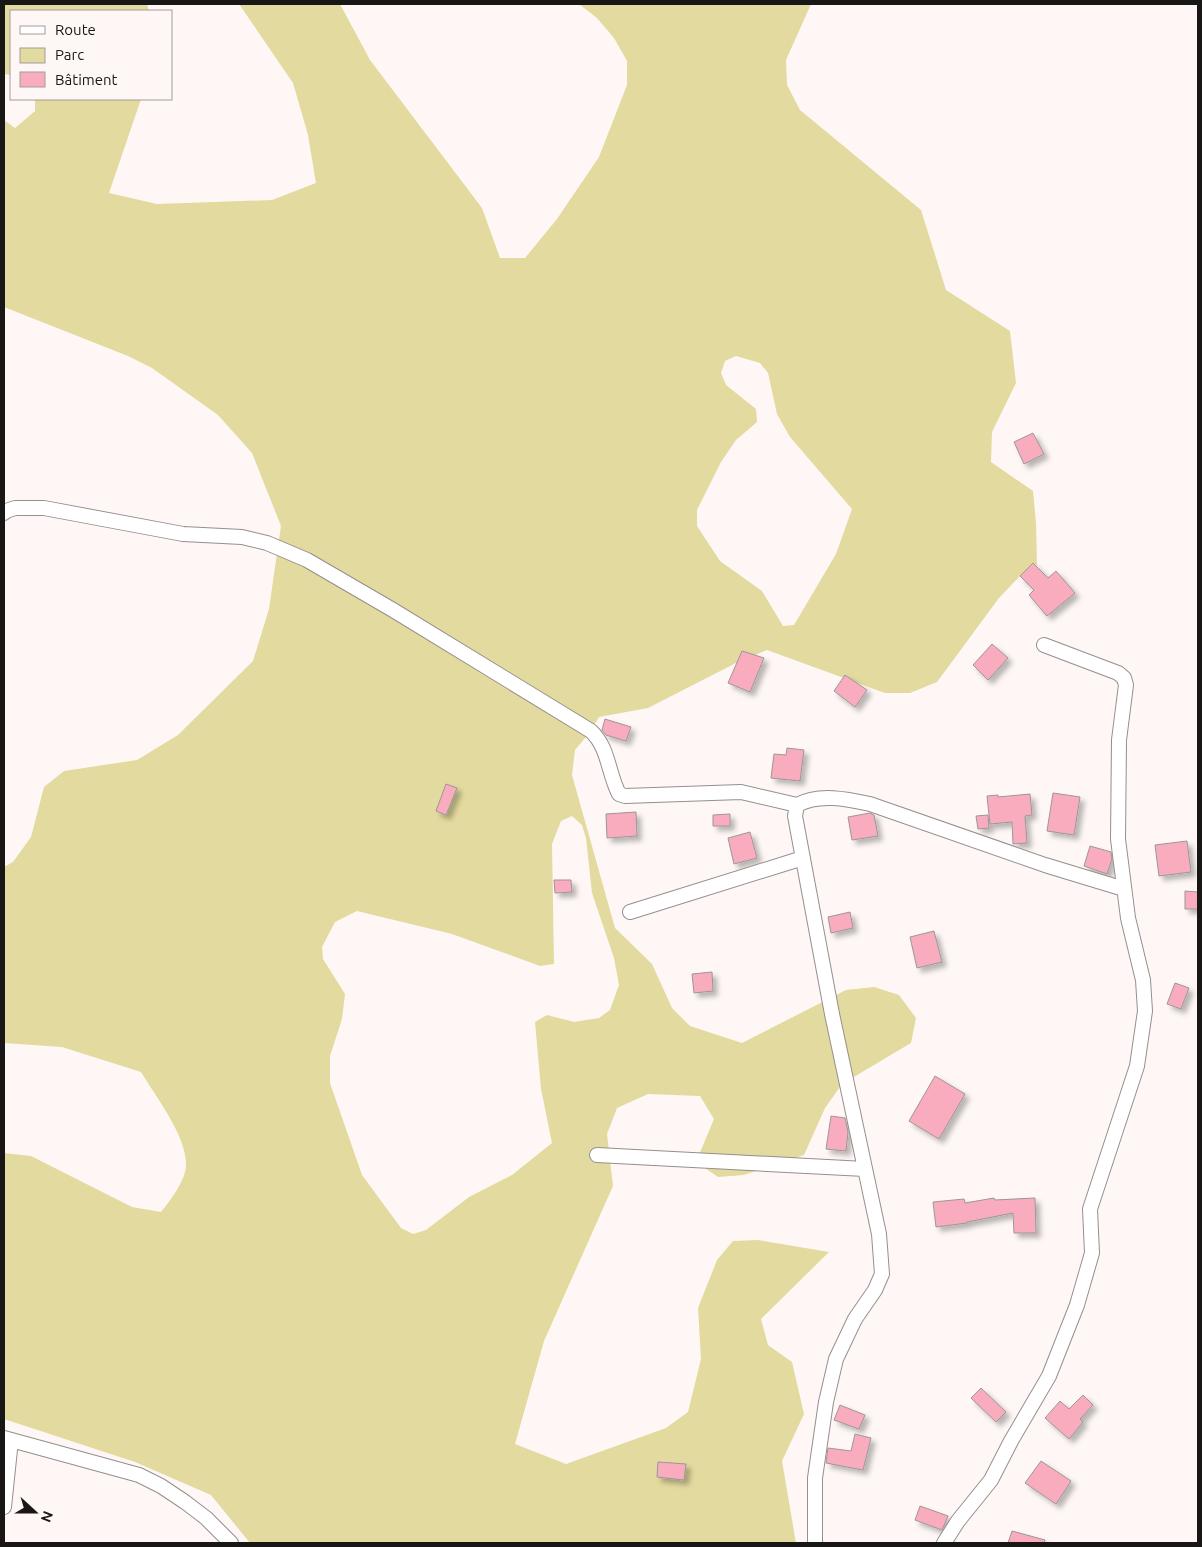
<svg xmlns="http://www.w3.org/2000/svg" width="1202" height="1547" viewBox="0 0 1202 1547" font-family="Ubuntu,sans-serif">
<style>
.green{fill:#e2da9e;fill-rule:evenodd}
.building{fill:#f9acbe;stroke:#9c9697;filter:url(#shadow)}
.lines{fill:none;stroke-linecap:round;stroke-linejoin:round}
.minor-casing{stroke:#958f8d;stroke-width:16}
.minor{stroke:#fff;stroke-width:14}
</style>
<defs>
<filter id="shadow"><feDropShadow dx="4.5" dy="4.5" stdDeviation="2.5" flood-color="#0004"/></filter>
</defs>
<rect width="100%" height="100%" fill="#fef7f5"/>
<path class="green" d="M 4,4 L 147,4 L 149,11 L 11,11 L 11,75 L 4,74 Z
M 239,4 L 340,4 L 370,60 L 482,208 L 500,258 L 525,258 L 557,219 L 599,157 L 627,85 L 627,61 L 614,38 L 597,18 L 579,4 L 811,4 L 786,60 L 787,85 L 800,110 L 921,210 L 946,290 L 1010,331 L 1016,383 L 992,432 L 991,462 L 1033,491 L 1036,523 L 1037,565 L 1020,576 L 999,598 L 937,682 L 910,693 L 885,693 L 767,650 L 736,663 L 648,708 L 599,717 L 591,731 L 575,750 L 572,775 L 615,928 L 652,964 L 672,1008 L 690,1026 L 742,1043 L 846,990 L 874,987 L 899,995 L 916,1018 L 911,1043 L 842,1084 L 825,1108 L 804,1155 L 744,1175 L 718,1177 L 696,1162 L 714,1119 L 700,1096 L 648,1094 L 617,1108 L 607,1134 L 613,1186 L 544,1341 L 515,1444 L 566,1464 L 666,1428 L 688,1412 L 701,1359 L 698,1308 L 717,1260 L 733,1241 L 758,1240 L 829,1252 L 761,1319 L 768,1345 L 792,1362 L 804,1414 L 782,1461 L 796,1543 L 250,1543 L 211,1495 L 135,1462 L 4,1419 L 4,1153 L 31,1156 L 132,1207 L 161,1212 C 170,1201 186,1180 186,1165 C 187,1137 156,1097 141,1072 L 62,1047 L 4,1043 L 4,867 L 13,862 L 31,837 L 44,787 L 64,771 L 137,760 L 178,735 L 253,661 L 269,609 L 281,526 L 252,453 L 218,415 L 152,368 L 128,356 L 4,307 L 4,120 L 15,128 L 35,111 L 35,99 L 141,99 L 109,193 L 157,204 L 272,200 L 316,183 L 308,135 L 293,83 ZM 736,356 L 760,363 L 768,373 L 777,414 L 790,437 L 852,509 L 836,554 L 794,625 L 783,626 L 762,591 L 720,561 L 697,526 L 697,510 L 721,462 L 736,440 L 757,422 L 756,409 L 726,385 L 721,373 L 725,361 ZM 572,816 L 582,825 L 586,838 L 592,893 L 614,958 L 619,985 L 610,1010 L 599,1018 L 574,1022 L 547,1015 L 535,1022 L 541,1089 L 552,1143 L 512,1175 L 469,1197 L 426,1230 L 413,1234 L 401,1228 L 362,1175 L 330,1083 L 330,1056 L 342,1019 L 345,994 L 323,959 L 322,947 L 335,922 L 357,911 L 452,934 L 540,966 L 554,964 L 552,844 L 561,821 Z"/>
<path class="building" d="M 1033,433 L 1044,454 L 1024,464 L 1014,442 Z
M 1033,563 L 1048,578 L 1056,571 L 1075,593 L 1047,616 L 1029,595 L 1034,590 L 1020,576 Z
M 992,644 L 1008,658 L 988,680 L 973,665 Z
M 742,651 L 764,658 L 750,692 L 728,683 Z
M 845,675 L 867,690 L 855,707 L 834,691 Z
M 605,719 L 631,727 L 626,741 L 606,735 L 602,730 Z
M 787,748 L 804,750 L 800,781 L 771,778 L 774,754 L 786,755 Z
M 446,784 L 457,788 L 446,815 L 436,811 Z
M 1053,793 L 1080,797 L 1074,835 L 1047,831 Z
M 1030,794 L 1032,815 L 1025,816 L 1027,843 L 1013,844 L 1012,822 L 990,824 L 987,796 L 998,795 L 998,797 Z
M 636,812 L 637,836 L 607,838 L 606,814 Z
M 870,813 L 874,815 L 878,836 L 852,840 L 848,817 Z
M 730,814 L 730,826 L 713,826 L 713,815 Z
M 988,815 L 989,828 L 978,829 L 976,816 Z
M 750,832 L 757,858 L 734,864 L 728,838 Z
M 1187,841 L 1191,872 L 1159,876 L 1155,845 Z
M 1090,846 L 1111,852 L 1112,859 L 1107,874 L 1084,866 Z
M 554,880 L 571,880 L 572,892 L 555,893 Z
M 1185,891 L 1198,892 L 1198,909 L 1185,909 Z
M 850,912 L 853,928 L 831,933 L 828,917 Z
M 934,931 L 942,962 L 917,968 L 910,937 Z
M 712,972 L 713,991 L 694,993 L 692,974 Z
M 1175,983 L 1189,988 L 1181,1009 L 1167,1004 Z
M 935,1076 L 965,1094 L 939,1139 L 909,1121 Z
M 831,1116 L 845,1118 L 848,1132 L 846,1151 L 826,1149 Z
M 994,1198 L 995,1200 L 1035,1198 L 1036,1233 L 1014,1233 L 1013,1213 L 967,1222 L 967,1223 L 936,1227 L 933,1202 L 964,1199 L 965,1203 Z
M 981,1388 L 1006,1412 L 996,1422 L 971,1398 Z
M 1083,1395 L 1093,1405 L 1080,1419 L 1083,1422 L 1069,1439 L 1045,1418 L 1060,1401 L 1069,1409 Z
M 840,1405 L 865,1415 L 859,1429 L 834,1420 Z
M 855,1434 L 871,1438 L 863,1470 L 826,1463 L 828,1448 L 851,1451 Z
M 1041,1461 L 1071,1481 L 1056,1504 L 1025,1483 Z
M 658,1462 L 686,1464 L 684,1480 L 657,1477 Z
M 920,1506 L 948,1516 L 942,1530 L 915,1520 Z
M 1012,1531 L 1045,1540 L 1044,1543 L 1008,1543 Z"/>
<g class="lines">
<defs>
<path id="minor" d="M 4,513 L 6,511 L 15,508 L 44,508 L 183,534 L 242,537 L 267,543 L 307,560 L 393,610 L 591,731 C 609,748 608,773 619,794 L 625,796 L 741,792 L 797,805 C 819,793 847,799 870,804 L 1045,865 L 1124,889
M 797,805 L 795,816 L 832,1014 L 879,1234 L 882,1274 L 875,1290 L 855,1319 L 836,1359 L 826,1402 L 815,1478 L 815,1543
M 630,912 L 803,858
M 597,1155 L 865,1169
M 4,1438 L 139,1475 L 161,1486 L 185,1502 L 206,1518 L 231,1543
M 4,1507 L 11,1440
M 944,1543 L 958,1521 L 991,1480 L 1011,1441 L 1049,1376 L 1077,1305 L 1092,1253 L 1090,1209 L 1137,1066 L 1145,1011 L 1143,980 L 1128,918 L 1118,839 L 1119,740 L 1126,685 L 1124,678 L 1118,673 L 1044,645"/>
</defs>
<use href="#minor" class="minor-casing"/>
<use href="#minor" class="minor"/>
</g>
<rect width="1202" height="1547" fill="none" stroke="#191716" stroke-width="10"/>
<rect x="10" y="10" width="162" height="90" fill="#fef7f5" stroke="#a29d9c"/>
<rect x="20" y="26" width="25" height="8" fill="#ffffff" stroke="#a29d9c"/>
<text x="55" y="35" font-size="15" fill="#191716">Route</text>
<rect x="20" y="48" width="25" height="15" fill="#e2da9e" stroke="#a29d9c"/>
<text x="55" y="60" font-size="15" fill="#191716">Parc</text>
<rect x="20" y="72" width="25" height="15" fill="#f9acbe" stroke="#a29d9c"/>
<text x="55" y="85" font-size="15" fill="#191716">Bâtiment</text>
<g transform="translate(35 1512) rotate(111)" stroke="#fef7f5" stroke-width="4" paint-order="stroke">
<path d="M0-4L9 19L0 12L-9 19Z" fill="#191716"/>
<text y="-8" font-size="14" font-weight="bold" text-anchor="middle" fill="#191716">N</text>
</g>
</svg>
